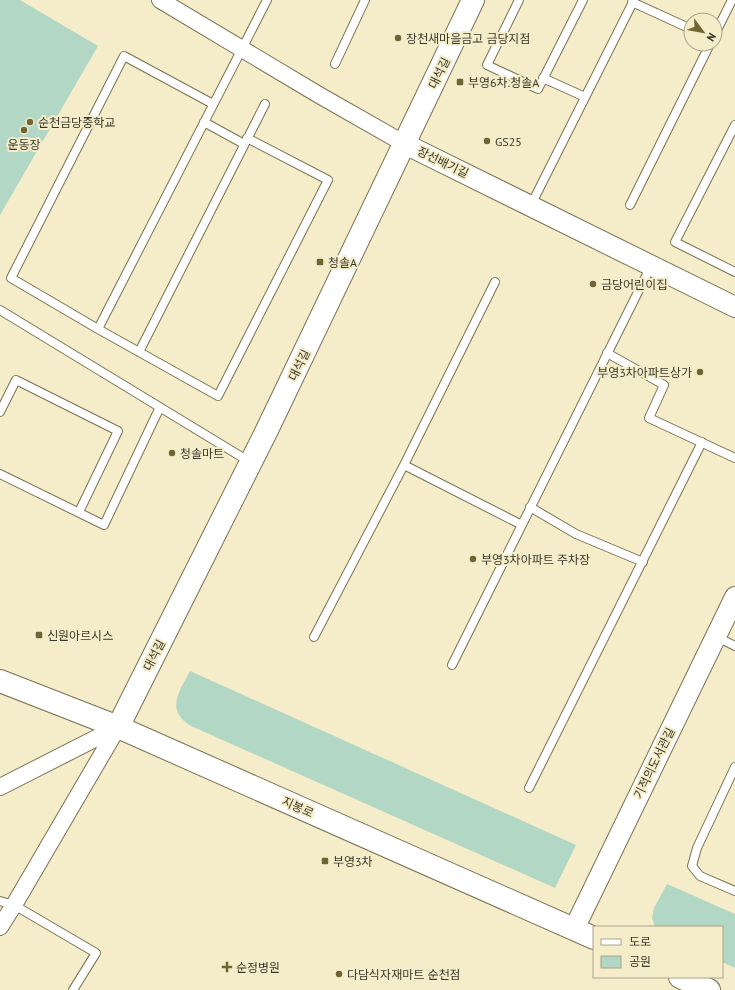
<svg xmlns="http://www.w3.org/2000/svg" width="735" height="990" viewBox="0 0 735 990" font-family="'PT Sans','Noto Sans KR',sans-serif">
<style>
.green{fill:#b2d7c4}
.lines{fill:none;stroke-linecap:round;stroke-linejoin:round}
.service-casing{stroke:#797152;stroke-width:10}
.minor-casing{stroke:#797152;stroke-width:18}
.tertiary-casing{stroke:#797152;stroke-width:22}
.secondary-casing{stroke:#797152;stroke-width:24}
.service{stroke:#fff;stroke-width:8}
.minor{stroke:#fff;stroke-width:16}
.tertiary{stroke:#fff;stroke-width:20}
.secondary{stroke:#fff;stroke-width:22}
.poi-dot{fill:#6e6532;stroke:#f5edca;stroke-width:1.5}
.labels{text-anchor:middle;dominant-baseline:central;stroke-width:4;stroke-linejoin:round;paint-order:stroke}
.poi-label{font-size:12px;fill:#3a3729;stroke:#f5edca;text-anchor:start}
.street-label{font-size:12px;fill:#3a3729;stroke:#f5edca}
</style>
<rect width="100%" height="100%" fill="#f5edca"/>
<path class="green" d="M 0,0 L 20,0 L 98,46 L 0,215 Z
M 190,671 L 576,845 L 555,888 L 191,726 C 165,710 179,692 190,671 Z
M 667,884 L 735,914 L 735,968 L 722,962 L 722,927 L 655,927 L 652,918 L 654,908 Z"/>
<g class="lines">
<defs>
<path id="service" d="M 519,0 L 487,65 L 538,89 L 583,0
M 632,2 L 691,29
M 715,34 L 732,0
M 335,64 L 365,0
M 543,78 L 585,97
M 213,104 L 124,56 L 11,278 L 98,329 L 267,0
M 204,122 L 244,144
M 735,125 L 675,242 L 735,272
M 531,205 L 634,0
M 630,205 L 710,44
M 0,310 L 250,462
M 98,329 L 218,396 L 328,180 L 247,138
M 139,352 L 265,104
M 607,353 L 664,385 L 649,418 L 735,458
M 0,412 L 16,380 L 118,431 L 79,512
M 404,465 L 522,525
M 0,474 L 104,525 L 160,407
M 530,507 L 576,534 L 643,562
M 314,637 L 404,465 L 495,282
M 717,637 L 735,646
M 452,665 L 651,266
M 735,767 L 697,848 L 692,866 L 700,876 L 735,891
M 529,788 L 702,442
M 0,901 L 14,905 L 96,953 L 73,990"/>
<path id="minor" d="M 160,0 L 319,95 L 405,144
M 0,787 L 118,727
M 0,927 L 14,905 L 118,727"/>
<path id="tertiary" d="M 405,144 L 735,307
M 574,929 L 735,597"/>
<path id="secondary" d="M 0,681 L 118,727 L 594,938
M 118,727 L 267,430 L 473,0
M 680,977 L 709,990"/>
</defs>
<use href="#service" class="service-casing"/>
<use href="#minor" class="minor-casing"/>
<use href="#tertiary" class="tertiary-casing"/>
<use href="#secondary" class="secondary-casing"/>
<use href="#service" class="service"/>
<use href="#minor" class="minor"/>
<use href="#tertiary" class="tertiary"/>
<use href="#secondary" class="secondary"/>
</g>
<g class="poi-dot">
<circle cx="398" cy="38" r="4"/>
<rect x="456" y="78" width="8" height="8" rx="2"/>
<circle cx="30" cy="122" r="4"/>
<circle cx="24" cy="130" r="4"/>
<circle cx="487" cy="141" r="4"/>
<rect x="316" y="258" width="8" height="8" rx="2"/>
<circle cx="593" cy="284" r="4"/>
<circle cx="700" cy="372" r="4"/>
<circle cx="172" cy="453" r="4"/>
<circle cx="473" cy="559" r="4"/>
<rect x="35" y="631" width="8" height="8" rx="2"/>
<rect x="321" y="857" width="8" height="8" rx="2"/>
<path d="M225 961h4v4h4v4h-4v4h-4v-4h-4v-4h4z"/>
<circle cx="339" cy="974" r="4"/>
</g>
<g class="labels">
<g class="poi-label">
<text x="406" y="38">장천새마을금고 금당지점</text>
<text x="468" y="82">부영6차.청솔A</text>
<text x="38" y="122">순천금당중학교</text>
<text x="495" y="141">GS25</text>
<text x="24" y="144" text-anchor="middle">운동장</text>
<text x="328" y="262">청솔A</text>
<text x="601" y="284">금당어린이집</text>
<text x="692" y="372" text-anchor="end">부영3차아파트상가</text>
<text x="180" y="453">청솔마트</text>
<text x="481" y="559">부영3차아파트 주차장</text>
<text x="47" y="635">신원아르시스</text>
<text x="333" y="861">부영3차</text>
<text x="236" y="967">순정병원</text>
<text x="347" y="974">다담식자재마트 순천점</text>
</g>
<g class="street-label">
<text transform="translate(439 73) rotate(-64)">대석길</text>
<text transform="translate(443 162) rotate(26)">장선배기길</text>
<text transform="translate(299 365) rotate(-64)">대석길</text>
<text transform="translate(154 655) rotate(-63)">대석길</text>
<text transform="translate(654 763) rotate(-64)">기적의도서관길</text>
<text transform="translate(298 807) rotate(24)">지봉로</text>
</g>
</g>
<rect x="593" y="926" width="130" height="52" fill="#f5edca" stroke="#aaa48a"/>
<rect x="601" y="939" width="20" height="6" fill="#ffffff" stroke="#aaa48a"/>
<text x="629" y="946" font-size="12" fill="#3a3729">도로</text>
<rect x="601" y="956" width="20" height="12" fill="#b2d7c4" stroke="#aaa48a"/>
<text x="629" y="966" font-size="12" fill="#3a3729">공원</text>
<g transform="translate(703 32) rotate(122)"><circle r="19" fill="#f5edca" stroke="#aaa48a"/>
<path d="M0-3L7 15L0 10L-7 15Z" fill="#6e6532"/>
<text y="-6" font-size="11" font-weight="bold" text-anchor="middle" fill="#3a3729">N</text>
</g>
</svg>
